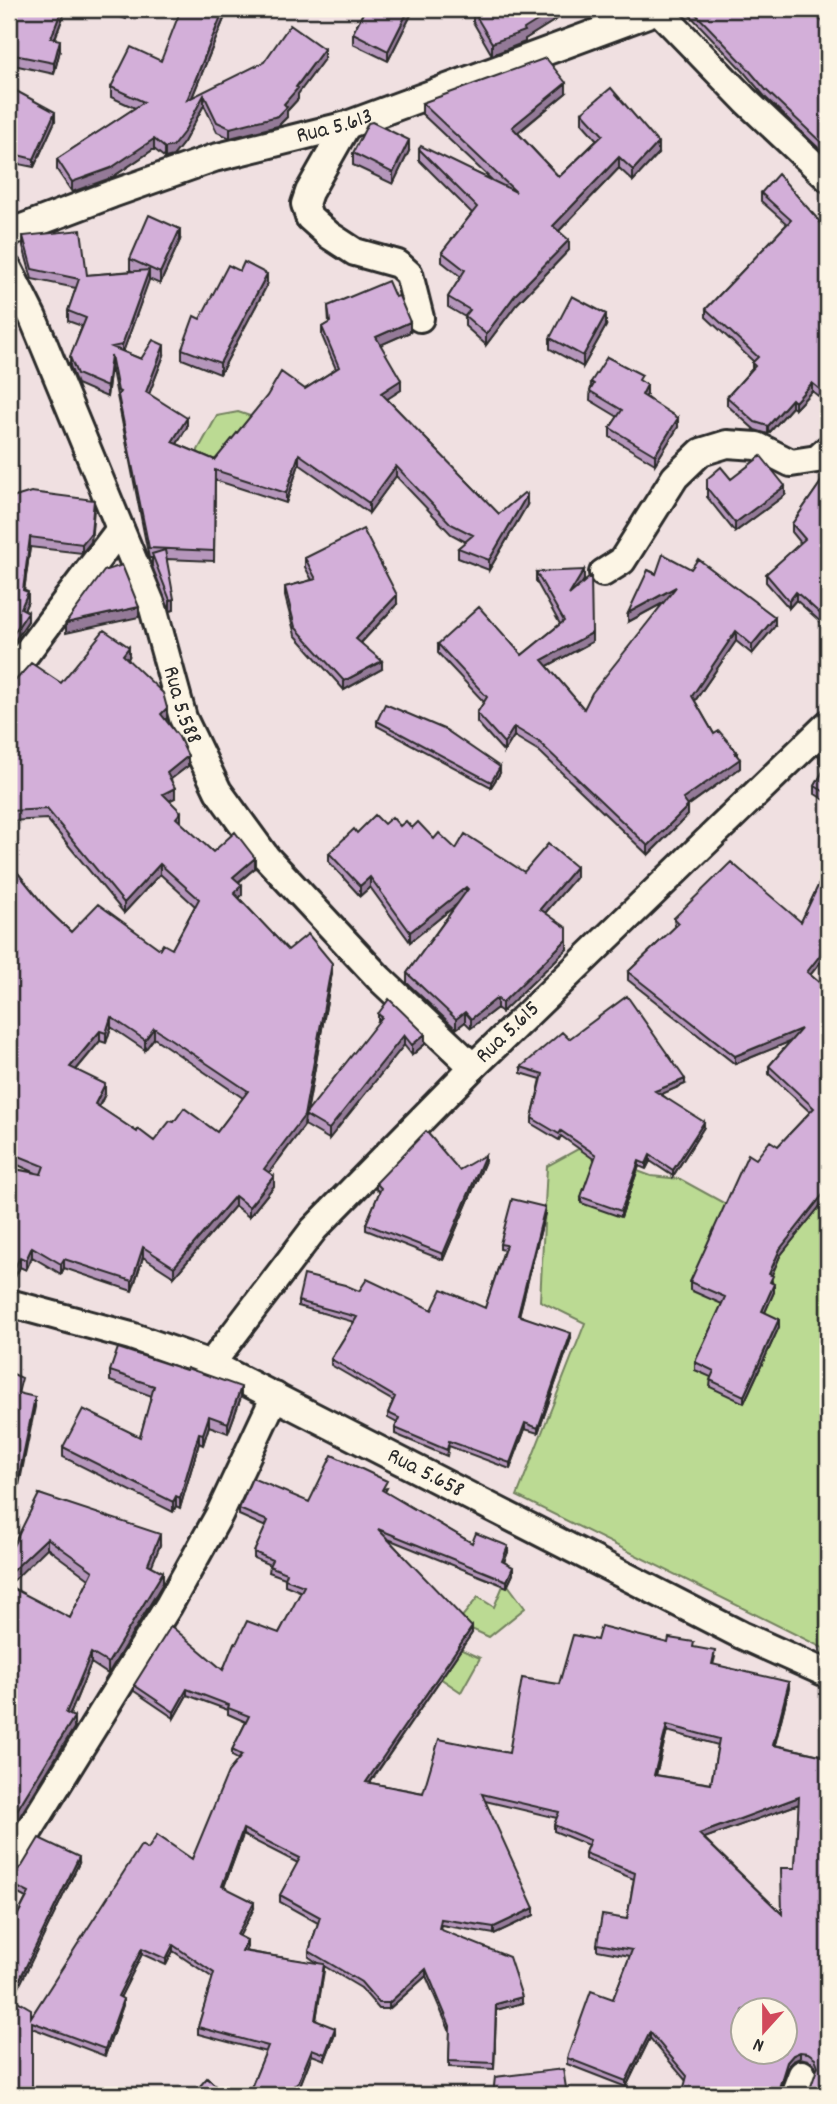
<svg xmlns="http://www.w3.org/2000/svg" width="837" height="2104" viewBox="0 0 837 2104" font-family="Dekko,sans-serif">
<style>
.green{fill:#bbda93;stroke:#73825f;stroke-width:2}
.lines{fill:none;stroke-linecap:round;stroke-linejoin:round}
.street-casing{stroke:#2b2b2b;stroke-width:32}
.street{stroke:#fcf5e5;stroke-width:26}
.wall{fill:#b596bb;stroke:#2b2b2b;stroke-width:2;fill-rule:evenodd}
.shaded-wall{fill:#947a98;stroke:#2b2b2b;stroke-width:2}
.building{fill:#d3afd9;stroke:#2b2b2b;stroke-width:2;fill-rule:evenodd}
.labels{text-anchor:middle;dominant-baseline:central;stroke-width:6;stroke-linejoin:round;paint-order:stroke}
.street-label{font-size:23px;fill:#2b2b2b;stroke:#fcf5e5}
</style>
<rect width="100%" height="100%" fill="#f0e0e1"/>
<filter id="ink" filterUnits="userSpaceOnUse"><feTurbulence type="fractalNoise" baseFrequency=".0143" numOctaves="2"/><feDisplacementMap in="SourceGraphic" scale="14" xChannelSelector="R" yChannelSelector="G"/><feConvolveMatrix kernelMatrix="1 2 1 2 8 2 1 2 1" color-interpolation-filters="sRGB"/></filter>
<g filter="url(#ink)">
<path class="green" d="M 238,412 L 256,418 L 215,469 L 199,462 L 198,450 L 217,416 Z
M 578,1149 L 651,1176 L 680,1179 L 760,1223 L 828,1184 L 828,1657 L 822,1654 L 823,1648 L 517,1496 L 585,1323 L 540,1301 L 547,1166 Z
M 505,1581 L 525,1608 L 489,1637 L 463,1625 L 453,1646 L 480,1658 L 461,1692 L 422,1666 L 478,1597 L 494,1607 Z"/>
<g class="lines">
<defs>
<g id="street">
<path d="M 657,9 L 746,101 L 828,178"/>
<path d="M 347,125 L 309,192 L 305,204 L 309,217 L 329,235 L 355,252 L 398,264 L 409,274 L 420,318"/>
<path id="s1" d="M 9,233 L 112,194 L 214,158 L 347,125 L 658,10"/>
<path id="s2" d="M 9,270 L 33,318 L 153,608 L 183,718 L 218,791 L 266,857 L 379,978 L 473,1067"/>
<path d="M 603,573 L 622,561 L 675,477 L 701,452 L 727,444 L 757,446 L 791,463 L 817,459 L 828,449"/>
<path d="M 9,676 L 120,529"/>
<path id="s3" d="M 9,1303 L 131,1336 L 211,1364 L 741,1635 L 828,1674"/>
<path id="s4" d="M 211,1364 L 314,1229 L 473,1067 L 828,724"/>
<path d="M 9,1863 L 169,1605 L 219,1515 L 275,1396"/>
<path d="M 794,2095 L 802,2074"/>
</g>
</defs>
<use href="#street" class="street-casing"/>
<use href="#street" class="street"/>
</g>
<path class="wall" d="M 9,9 L 66,9 L 55,39 L 60,50 L 54,74 L 9,64 Z
M 98,9 L 129,9 L 126,19 Z
M 228,9 L 192,97 L 324,59 L 298,94 L 298,99 L 287,111 L 287,117 L 278,126 L 230,138 L 217,132 L 204,105 L 184,142 L 173,156 L 165,158 L 154,149 L 111,178 L 72,192 L 57,170 L 57,159 L 135,108 L 111,97 L 111,87 L 161,61 Z
M 365,9 L 414,9 L 388,61 L 353,44 L 353,33 Z
M 477,9 L 573,9 L 525,39 L 525,42 L 492,55 L 473,22 L 473,11 Z
M 684,9 L 822,9 L 815,15 L 828,27 L 828,157 L 766,98 L 743,71 Z
M 9,87 L 55,121 L 34,167 L 9,162 Z
M 566,93 L 518,133 L 559,177 L 597,140 L 582,123 L 582,112 L 658,154 L 633,181 L 619,168 L 559,231 L 569,250 L 516,305 L 486,345 L 465,326 L 465,317 L 448,307 L 448,297 L 461,277 L 442,262 L 442,252 L 472,213 L 419,160 L 419,149 L 492,180 L 422,114 L 422,103 Z
M 409,151 L 393,184 L 353,165 L 353,153 Z
M 761,193 L 828,231 L 828,404 L 812,391 L 795,409 L 792,407 L 768,434 L 755,430 L 727,405 L 727,397 L 752,369 L 752,363 L 754,362 L 706,317 L 706,309 L 787,224 L 761,201 Z
M 23,236 L 87,275 L 132,271 L 130,270 L 130,259 L 180,240 L 160,284 L 149,279 L 123,352 L 141,359 L 164,355 L 149,394 L 187,427 L 177,444 L 215,460 L 305,389 L 336,369 L 322,336 L 322,327 L 329,323 L 328,306 L 410,332 L 380,345 L 401,390 L 387,399 L 499,514 L 527,505 L 489,570 L 458,558 L 458,548 L 466,542 L 451,534 L 396,476 L 369,513 L 299,464 L 286,503 L 215,480 L 214,561 L 166,559 L 174,610 L 170,611 L 152,566 L 152,558 L 149,558 L 111,365 L 107,397 L 77,384 L 70,366 L 70,357 L 82,326 L 68,321 L 68,311 L 76,288 L 32,279 L 23,246 Z
M 267,285 L 220,374 L 182,359 L 182,349 L 200,319 Z
M 606,326 L 583,367 L 550,349 L 550,338 Z
M 591,382 L 642,382 L 647,394 L 646,397 L 678,427 L 655,464 L 610,437 L 610,428 L 618,417 L 590,400 Z
M 828,472 L 828,561 L 824,570 L 828,573 L 828,617 L 823,624 L 796,600 L 789,608 L 766,582 L 766,574 L 801,543 L 792,532 L 792,524 Z
M 707,479 L 731,479 L 785,495 L 735,532 L 707,497 Z
M 9,499 L 94,509 L 91,542 L 82,553 L 30,547 L 24,590 L 28,601 L 24,610 L 28,621 L 9,649 Z
M 305,558 L 397,604 L 361,643 L 382,669 L 344,690 L 295,635 L 285,596 L 285,587 L 312,580 L 305,567 Z
M 648,570 L 775,626 L 752,654 L 736,641 L 695,701 L 714,734 L 737,755 L 740,768 L 688,806 L 688,815 L 648,855 L 539,751 L 514,736 L 504,752 L 477,722 L 477,713 L 484,702 L 438,653 L 438,644 L 522,655 L 560,624 L 536,581 L 536,572 L 584,580 L 581,585 L 592,642 L 547,666 L 584,709 L 663,603 L 628,622 Z
M 129,657 L 128,659 L 167,718 L 165,720 L 188,766 L 171,779 L 175,798 L 170,800 L 181,823 L 213,852 L 255,868 L 239,882 L 242,895 L 239,898 L 288,950 L 332,973 L 307,1113 L 378,1023 L 378,1014 L 425,1044 L 412,1055 L 404,1045 L 329,1139 L 305,1125 L 305,1122 L 304,1126 L 269,1173 L 274,1186 L 249,1217 L 235,1206 L 174,1277 L 143,1257 L 132,1291 L 64,1268 L 61,1274 L 32,1257 L 26,1270 L 20,1267 L 15,1277 L 9,1274 L 9,1168 L 36,1173 L 9,1161 L 9,862 L 47,909 L 71,932 L 160,949 L 172,949 L 195,906 L 160,874 L 124,913 L 47,819 L 9,821 L 9,680 L 61,683 ZM 111,1027 L 145,1050 L 154,1038 L 243,1098 L 217,1132 L 154,1141 L 137,1132 L 99,1107 L 105,1094 L 76,1070 L 100,1041 L 106,1043 Z
M 377,721 L 500,773 L 491,787 L 377,726 Z
M 828,746 L 828,802 L 815,794 L 815,786 L 825,768 L 819,762 L 819,754 Z
M 384,824 L 412,828 L 456,849 L 524,872 L 576,877 L 545,913 L 567,949 L 502,1012 L 497,1008 L 471,1028 L 465,1022 L 456,1029 L 407,983 L 407,973 L 456,905 L 410,942 L 370,887 L 360,896 L 329,862 L 329,853 L 357,833 Z
M 828,865 L 828,953 L 810,975 L 828,990 L 828,1196 L 780,1256 L 771,1276 L 774,1292 L 765,1312 L 779,1327 L 744,1403 L 710,1387 L 711,1377 L 695,1370 L 695,1362 L 722,1304 L 690,1290 L 690,1282 L 756,1159 L 778,1146 L 810,1112 L 769,1074 L 769,1066 L 791,1041 L 735,1064 L 628,980 L 628,972 L 675,927 L 674,918 L 801,922 Z
M 569,1039 L 685,1084 L 661,1094 L 704,1127 L 673,1176 L 650,1161 L 646,1169 L 639,1166 L 621,1217 L 581,1203 L 581,1197 L 595,1160 L 561,1136 L 559,1140 L 532,1124 L 532,1118 L 541,1079 L 521,1073 L 521,1067 Z
M 485,1161 L 443,1260 L 366,1230 L 366,1224 L 380,1192 L 376,1189 L 376,1183 L 459,1170 Z
M 545,1213 L 519,1315 L 571,1338 L 538,1433 L 525,1429 L 510,1469 L 449,1446 L 447,1456 L 395,1434 L 395,1428 L 397,1423 L 388,1418 L 388,1413 L 393,1401 L 331,1365 L 331,1359 L 354,1322 L 298,1306 L 298,1301 L 359,1291 L 432,1310 L 485,1308 L 504,1250 L 500,1249 L 500,1244 Z
M 110,1371 L 241,1397 L 228,1433 L 209,1426 L 203,1445 L 199,1443 L 180,1508 L 176,1506 L 173,1512 L 63,1457 L 63,1447 L 140,1437 L 152,1396 L 110,1381 Z
M 387,1488 L 385,1492 L 472,1543 L 508,1552 L 504,1562 L 513,1574 L 507,1587 L 388,1539 L 472,1633 L 370,1783 L 423,1793 L 509,1753 L 559,1684 L 597,1640 L 668,1643 L 694,1648 L 715,1657 L 713,1665 L 789,1688 L 775,1745 L 825,1756 L 828,2095 L 815,2065 L 808,2060 L 800,2058 L 793,2061 L 787,2068 L 686,2081 L 650,2038 L 626,2087 L 567,2064 L 567,2058 L 613,1999 L 630,1956 L 597,1950 L 597,1944 L 627,1919 L 634,1879 L 585,1859 L 585,1853 L 588,1845 L 554,1831 L 554,1825 L 557,1818 L 485,1801 L 534,1915 L 494,1934 L 441,1925 L 440,1929 L 522,2003 L 496,2010 L 494,2069 L 449,2067 L 450,2032 L 426,1976 L 389,2009 L 379,2009 L 361,1988 L 324,1966 L 316,2020 L 335,2034 L 325,2060 L 312,2055 L 299,2088 L 290,2095 L 248,2095 L 266,2052 L 198,2034 L 198,2027 L 213,1978 L 173,1951 L 166,1965 L 142,1954 L 120,1997 L 123,2005 L 105,2056 L 32,2028 L 32,2091 L 9,2095 L 9,1932 L 26,1898 L 9,1889 L 9,1872 L 79,1863 L 13,1998 L 31,2017 L 148,1849 L 192,1859 L 239,1760 L 232,1756 L 232,1750 L 246,1722 L 228,1714 L 228,1710 L 187,1695 L 174,1718 L 134,1691 L 134,1685 L 223,1670 L 236,1644 L 279,1633 L 302,1592 L 285,1585 L 285,1578 L 269,1572 L 270,1565 L 254,1558 L 254,1552 L 266,1527 L 239,1515 L 239,1509 L 309,1502 ZM 667,1731 L 718,1745 L 711,1784 L 656,1775 ZM 799,1804 L 795,1868 L 782,1914 L 704,1838 ZM 243,1835 L 298,1863 L 280,1895 L 280,1902 L 318,1923 L 309,1951 L 309,1957 L 319,1964 L 245,1951 L 247,1947 L 239,1936 L 254,1908 L 224,1887 Z
M 39,1494 L 160,1545 L 151,1566 L 163,1583 L 108,1674 L 91,1663 L 70,1715 L 74,1728 L 9,1834 L 70,1618 L 89,1579 L 47,1548 Z"/>
<path class="shaded-wall" d="M 62,9 L 66,9 L 51,48 L 51,38 Z
M 126,9 L 129,9 L 126,19 Z
M 224,9 L 228,9 L 187,110 L 187,100 Z
M 409,9 L 414,9 L 388,61 L 388,51 Z
M 556,9 L 573,9 L 525,39 L 525,42 L 492,55 L 492,43 Z
M 813,9 L 822,10 L 811,18 L 811,11 Z
M 60,40 L 60,50 L 54,74 L 54,63 Z
M 324,49 L 324,59 L 298,94 L 298,99 L 287,111 L 287,117 L 278,126 L 230,138 L 230,128 L 284,104 Z
M 566,83 L 566,93 L 512,137 L 512,127 Z
M 204,95 L 204,105 L 184,142 L 173,156 L 165,158 L 165,148 Z
M 55,112 L 55,121 L 34,167 L 34,159 Z
M 154,139 L 154,149 L 111,178 L 72,192 L 72,182 Z
M 409,140 L 409,151 L 393,184 L 393,173 Z
M 658,143 L 658,154 L 633,181 L 633,170 Z
M 619,157 L 619,168 L 553,237 L 553,226 Z
M 11,207 L 11,215 L 9,217 L 9,208 Z
M 180,229 L 180,240 L 160,284 L 160,273 Z
M 13,240 L 13,248 L 9,254 L 9,246 Z
M 569,240 L 569,250 L 516,305 L 486,345 L 486,334 L 516,294 Z
M 149,270 L 149,280 L 122,355 L 122,345 Z
M 267,274 L 267,285 L 220,374 L 220,363 Z
M 606,314 L 606,326 L 583,367 L 583,356 Z
M 410,322 L 410,332 L 376,347 L 376,337 Z
M 164,345 L 164,355 L 146,402 L 146,392 Z
M 111,355 L 111,365 L 107,397 L 107,387 Z
M 401,380 L 401,390 L 381,403 L 381,393 Z
M 812,383 L 812,391 L 795,409 L 795,402 Z
M 647,385 L 647,394 L 642,404 L 642,395 Z
M 792,399 L 792,407 L 768,434 L 768,426 Z
M 187,418 L 187,427 L 172,452 L 172,442 Z
M 678,418 L 678,427 L 655,464 L 655,455 Z
M 14,419 L 14,430 L 9,442 L 9,431 Z
M 299,454 L 299,464 L 286,503 L 286,493 Z
M 396,466 L 396,476 L 369,513 L 369,503 Z
M 785,486 L 785,495 L 735,532 L 735,523 Z
M 527,495 L 527,505 L 489,570 L 489,560 Z
M 94,500 L 91,542 L 82,553 L 82,544 Z
M 30,537 L 30,547 L 23,599 L 23,590 Z
M 828,554 L 828,561 L 822,575 L 822,568 Z
M 584,570 L 584,580 L 569,604 L 569,595 Z
M 676,587 L 676,596 L 628,622 L 628,613 Z
M 28,592 L 28,601 L 21,618 L 21,608 Z
M 796,592 L 796,600 L 789,608 L 789,601 Z
M 397,595 L 397,604 L 356,648 L 356,639 Z
M 174,599 L 174,610 L 170,611 L 170,600 Z
M 139,607 L 139,617 L 66,633 L 66,623 Z
M 828,610 L 828,617 L 823,624 L 823,616 Z
M 28,612 L 28,621 L 9,649 L 9,640 Z
M 775,617 L 775,626 L 752,654 L 752,645 Z
M 736,631 L 736,641 L 692,705 L 692,696 Z
M 592,633 L 592,642 L 542,669 L 542,660 Z
M 129,647 L 129,657 L 123,665 L 123,655 Z
M 382,661 L 382,669 L 344,690 L 344,681 Z
M 167,708 L 167,718 L 161,724 L 161,714 Z
M 514,727 L 514,736 L 504,752 L 504,743 Z
M 737,752 L 737,761 L 740,759 L 740,768 L 683,809 L 683,799 Z
M 188,756 L 188,766 L 167,782 L 167,773 Z
M 500,767 L 500,773 L 491,787 L 491,782 Z
M 175,788 L 175,798 L 163,804 L 163,794 Z
M 688,806 L 688,815 L 648,855 L 648,846 Z
M 181,812 L 181,822 L 176,828 L 176,818 Z
M 255,858 L 255,868 L 233,886 L 233,877 Z
M 160,864 L 160,874 L 124,913 L 124,903 Z
M 576,867 L 576,877 L 540,919 L 540,909 Z
M 370,877 L 370,887 L 360,896 L 360,886 Z
M 242,885 L 242,895 L 234,903 L 234,893 Z
M 466,887 L 466,897 L 410,942 L 410,932 Z
M 567,939 L 567,949 L 502,1012 L 502,1003 Z
M 828,945 L 828,953 L 807,979 L 807,972 Z
M 332,963 L 332,973 L 306,1116 L 305,1115 L 304,1126 L 264,1179 L 264,1169 Z
M 497,998 L 497,1008 L 471,1028 L 471,1019 Z
M 465,1012 L 465,1022 L 456,1029 L 456,1019 Z
M 111,1017 L 111,1027 L 106,1043 L 106,1033 Z
M 154,1028 L 154,1038 L 145,1050 L 145,1040 Z
M 801,1029 L 801,1037 L 735,1064 L 735,1056 Z
M 100,1031 L 100,1041 L 70,1077 L 70,1067 Z
M 425,1034 L 425,1044 L 412,1055 L 412,1045 Z
M 404,1035 L 404,1045 L 329,1139 L 329,1129 Z
M 685,1079 L 685,1084 L 655,1097 L 655,1091 Z
M 105,1084 L 105,1094 L 95,1114 L 95,1104 Z
M 704,1122 L 704,1127 L 673,1176 L 673,1170 Z
M 485,1155 L 485,1161 L 443,1260 L 443,1254 Z
M 650,1155 L 650,1161 L 646,1169 L 646,1164 Z
M 639,1161 L 639,1166 L 621,1217 L 621,1211 Z
M 274,1176 L 274,1186 L 249,1217 L 249,1207 Z
M 828,1188 L 828,1196 L 780,1256 L 769,1282 L 769,1274 L 780,1249 Z
M 235,1196 L 235,1206 L 174,1277 L 174,1267 Z
M 545,1207 L 545,1213 L 518,1320 L 518,1315 Z
M 32,1247 L 32,1257 L 26,1270 L 26,1260 Z
M 143,1247 L 143,1257 L 132,1291 L 132,1281 Z
M 20,1257 L 20,1267 L 15,1277 L 15,1267 Z
M 64,1259 L 64,1268 L 61,1274 L 61,1264 Z
M 774,1284 L 774,1292 L 762,1319 L 762,1311 Z
M 779,1319 L 779,1327 L 744,1403 L 744,1396 Z
M 571,1333 L 571,1338 L 538,1433 L 538,1428 Z
M 241,1387 L 241,1397 L 228,1433 L 228,1423 Z
M 35,1397 L 35,1407 L 9,1535 L 9,1525 Z
M 209,1416 L 209,1426 L 203,1445 L 203,1434 Z
M 525,1423 L 525,1429 L 510,1469 L 510,1463 Z
M 199,1433 L 199,1443 L 180,1508 L 180,1498 Z
M 176,1496 L 176,1506 L 173,1512 L 173,1502 Z
M 160,1534 L 160,1545 L 148,1575 L 148,1564 Z
M 47,1538 L 47,1548 L 9,1585 L 9,1574 Z
M 508,1546 L 508,1552 L 502,1567 L 502,1561 Z
M 513,1567 L 513,1574 L 507,1587 L 507,1581 Z
M 163,1572 L 163,1583 L 108,1674 L 108,1663 Z
M 472,1627 L 472,1633 L 366,1788 L 366,1782 Z
M 91,1653 L 91,1663 L 66,1724 L 66,1713 Z
M 789,1682 L 789,1688 L 773,1751 L 773,1745 Z
M 187,1689 L 187,1695 L 174,1718 L 174,1712 Z
M 74,1717 L 74,1728 L 9,1834 L 9,1823 Z
M 667,1725 L 667,1731 L 654,1782 L 654,1775 Z
M 799,1797 L 799,1804 L 699,1840 L 699,1834 Z
M 243,1829 L 243,1835 L 222,1892 L 222,1886 Z
M 79,1857 L 79,1863 L 11,2003 L 11,1997 Z
M 254,1902 L 254,1908 L 237,1941 L 237,1935 Z
M 534,1908 L 534,1915 L 494,1934 L 494,1927 Z
M 247,1940 L 247,1947 L 242,1957 L 242,1951 Z
M 173,1945 L 173,1951 L 166,1965 L 166,1959 Z
M 142,1948 L 142,1954 L 118,2002 L 118,1996 Z
M 324,1964 L 324,1971 L 315,2026 L 315,2020 Z
M 426,1969 L 426,1976 L 389,2009 L 389,2003 Z
M 522,1997 L 522,2003 L 496,2010 L 494,2069 L 496,2004 Z
M 123,1999 L 123,2005 L 105,2056 L 105,2049 Z
M 335,2028 L 335,2034 L 325,2060 L 325,2054 Z
M 650,2032 L 650,2038 L 626,2087 L 626,2081 Z
M 312,2049 L 312,2055 L 299,2088 L 290,2095 L 283,2095 Z
M 800,2052 L 800,2058 L 793,2061 L 787,2068 L 779,2095 L 778,2091 L 787,2062 L 793,2055 Z"/>
<path class="building" d="M 9,9 L 62,9 L 51,38 L 60,40 L 54,63 L 9,54 Z
M 181,9 L 224,9 L 187,100 L 264,62 L 290,25 L 324,49 L 296,87 L 298,88 L 284,104 L 287,107 L 278,116 L 230,128 L 217,122 L 204,95 L 184,132 L 173,146 L 165,148 L 154,139 L 111,168 L 72,182 L 57,159 L 144,102 L 111,87 L 131,47 L 161,61 Z
M 365,9 L 409,9 L 388,51 L 353,33 Z
M 477,9 L 556,9 L 524,29 L 525,31 L 492,43 L 473,11 Z
M 691,9 L 813,9 L 811,11 L 828,27 L 828,149 L 766,90 L 743,63 Z
M 546,58 L 566,83 L 512,127 L 559,177 L 603,135 L 582,112 L 611,88 L 658,143 L 633,170 L 619,157 L 553,226 L 569,240 L 516,294 L 486,334 L 465,316 L 470,310 L 448,297 L 465,270 L 442,252 L 477,207 L 419,149 L 421,146 L 516,192 L 422,103 Z
M 9,87 L 55,112 L 34,159 L 9,153 Z
M 372,122 L 409,140 L 393,173 L 353,153 L 368,123 Z
M 778,174 L 828,231 L 828,396 L 812,383 L 795,402 L 792,399 L 768,426 L 755,422 L 727,397 L 755,366 L 752,363 L 758,357 L 706,309 L 791,220 L 761,193 Z
M 9,195 L 11,207 L 9,208 Z
M 149,215 L 180,229 L 160,273 L 130,259 Z
M 81,230 L 87,275 L 149,270 L 122,345 L 112,347 L 141,359 L 153,340 L 164,345 L 146,392 L 187,418 L 172,442 L 215,460 L 267,396 L 281,372 L 305,389 L 339,367 L 322,327 L 330,322 L 328,306 L 388,281 L 395,297 L 399,296 L 410,322 L 376,337 L 401,380 L 381,393 L 499,514 L 524,493 L 527,495 L 489,560 L 458,548 L 473,535 L 451,524 L 396,466 L 369,503 L 299,454 L 286,493 L 215,470 L 214,551 L 149,548 L 118,395 L 120,392 L 118,391 L 111,355 L 107,387 L 77,374 L 70,357 L 86,318 L 68,311 L 79,279 L 32,269 L 23,236 Z
M 244,262 L 267,274 L 220,363 L 182,349 L 194,316 L 200,319 L 228,265 L 240,271 Z
M 572,296 L 606,314 L 583,356 L 550,338 Z
M 607,357 L 642,375 L 639,380 L 647,385 L 642,395 L 678,418 L 655,455 L 610,428 L 622,410 L 590,391 L 594,384 L 591,382 Z
M 9,417 L 14,419 L 9,431 Z
M 761,456 L 785,486 L 735,523 L 707,488 L 707,479 L 721,467 L 731,479 Z
M 828,472 L 828,554 L 822,568 L 828,573 L 828,610 L 823,616 L 796,592 L 789,601 L 766,574 L 805,539 L 792,524 Z
M 31,492 L 94,500 L 91,533 L 82,544 L 30,537 L 23,590 L 28,592 L 21,608 L 28,612 L 9,640 L 9,499 Z
M 363,529 L 397,595 L 356,639 L 382,661 L 344,681 L 295,627 L 285,587 L 316,579 L 305,558 Z
M 165,550 L 174,599 L 170,600 L 152,554 Z
M 663,554 L 691,569 L 698,559 L 775,617 L 752,645 L 736,631 L 692,696 L 714,734 L 719,731 L 737,752 L 735,753 L 740,759 L 683,799 L 688,806 L 648,846 L 539,742 L 514,727 L 504,743 L 477,713 L 487,697 L 438,644 L 479,607 L 522,655 L 564,621 L 536,572 L 584,570 L 569,595 L 591,576 L 592,633 L 542,660 L 584,709 L 592,693 L 676,587 L 628,613 L 648,570 L 656,574 Z
M 122,565 L 139,607 L 66,623 L 104,571 Z
M 104,630 L 129,647 L 123,655 L 163,693 L 167,708 L 161,714 L 179,737 L 188,756 L 167,773 L 175,788 L 163,794 L 181,812 L 176,818 L 213,852 L 235,832 L 255,858 L 233,877 L 242,885 L 234,893 L 288,950 L 308,934 L 332,963 L 304,1116 L 264,1169 L 274,1176 L 249,1207 L 235,1196 L 174,1267 L 143,1247 L 132,1281 L 64,1259 L 61,1264 L 32,1247 L 26,1260 L 20,1257 L 15,1267 L 9,1264 L 9,1168 L 41,1174 L 44,1166 L 9,1152 L 9,1096 L 11,1090 L 9,1089 L 9,862 L 47,909 L 71,932 L 98,904 L 160,949 L 163,944 L 172,949 L 199,899 L 160,864 L 124,903 L 47,809 L 9,811 L 9,680 L 16,680 L 31,663 L 61,683 ZM 111,1017 L 145,1040 L 154,1028 L 248,1091 L 217,1132 L 184,1108 L 174,1122 L 170,1121 L 154,1141 L 138,1129 L 137,1132 L 95,1104 L 105,1084 L 70,1067 L 100,1031 L 106,1033 Z
M 385,704 L 446,730 L 500,767 L 491,782 L 377,721 Z
M 828,746 L 828,794 L 815,786 L 827,764 L 819,754 Z
M 375,815 L 384,824 L 392,817 L 400,826 L 406,821 L 412,828 L 418,822 L 434,839 L 439,833 L 456,849 L 465,834 L 524,872 L 548,844 L 576,867 L 540,909 L 567,928 L 567,939 L 502,1003 L 497,998 L 471,1019 L 465,1012 L 456,1019 L 407,973 L 468,889 L 466,887 L 410,932 L 370,877 L 360,886 L 329,853 L 354,829 L 357,833 Z
M 731,862 L 801,922 L 828,865 L 828,945 L 807,972 L 828,990 L 828,1188 L 780,1249 L 769,1274 L 773,1276 L 770,1282 L 774,1284 L 762,1311 L 779,1319 L 744,1396 L 710,1380 L 714,1371 L 695,1362 L 725,1297 L 690,1282 L 748,1154 L 756,1159 L 770,1141 L 778,1146 L 814,1108 L 769,1066 L 801,1029 L 735,1056 L 628,972 L 679,923 L 674,918 Z
M 627,996 L 685,1079 L 655,1091 L 704,1122 L 673,1170 L 650,1155 L 646,1164 L 639,1161 L 621,1211 L 581,1197 L 596,1155 L 561,1131 L 559,1134 L 532,1118 L 543,1074 L 521,1067 L 562,1032 L 569,1039 Z
M 389,999 L 425,1034 L 412,1045 L 404,1035 L 329,1129 L 305,1115 L 382,1017 L 378,1014 Z
M 426,1131 L 459,1170 L 485,1155 L 443,1254 L 366,1224 L 381,1188 L 376,1183 Z
M 512,1199 L 545,1207 L 518,1315 L 571,1333 L 538,1428 L 525,1423 L 510,1463 L 449,1441 L 447,1450 L 395,1428 L 399,1418 L 388,1413 L 395,1397 L 331,1359 L 357,1317 L 298,1301 L 304,1275 L 345,1285 L 359,1291 L 367,1279 L 432,1310 L 442,1289 L 485,1308 L 506,1245 L 500,1244 Z
M 118,1348 L 186,1370 L 187,1368 L 241,1387 L 228,1423 L 209,1416 L 203,1434 L 199,1433 L 180,1498 L 176,1496 L 173,1502 L 63,1447 L 83,1409 L 140,1437 L 154,1386 L 110,1371 Z
M 9,1372 L 22,1378 L 18,1393 L 35,1397 L 9,1525 Z
M 332,1455 L 387,1481 L 382,1490 L 472,1543 L 476,1533 L 508,1546 L 502,1561 L 513,1567 L 507,1581 L 378,1529 L 472,1627 L 366,1782 L 423,1793 L 439,1739 L 509,1753 L 522,1678 L 559,1684 L 573,1635 L 597,1640 L 601,1626 L 668,1643 L 669,1638 L 694,1642 L 693,1647 L 715,1651 L 712,1664 L 789,1682 L 773,1745 L 825,1756 L 828,1751 L 828,2095 L 808,2095 L 818,2066 L 815,2058 L 808,2053 L 800,2052 L 793,2055 L 787,2062 L 778,2091 L 781,2095 L 682,2095 L 687,2076 L 650,2032 L 626,2081 L 567,2058 L 591,1991 L 613,1999 L 632,1950 L 597,1944 L 602,1915 L 627,1919 L 635,1873 L 585,1853 L 590,1840 L 554,1825 L 559,1812 L 482,1794 L 534,1908 L 494,1927 L 441,1919 L 439,1929 L 509,1957 L 511,1963 L 522,1997 L 496,2004 L 494,2063 L 449,2061 L 450,2026 L 426,1969 L 389,2003 L 379,2003 L 361,1982 L 309,1951 L 320,1917 L 280,1895 L 300,1858 L 243,1829 L 222,1886 L 254,1902 L 237,1935 L 247,1940 L 242,1951 L 324,1964 L 315,2020 L 335,2028 L 325,2054 L 312,2049 L 299,2081 L 283,2095 L 248,2095 L 268,2046 L 198,2027 L 214,1973 L 173,1945 L 166,1959 L 142,1948 L 118,1996 L 123,1999 L 105,2049 L 32,2022 L 32,2091 L 97,2093 L 97,2095 L 9,2095 L 9,1932 L 29,1893 L 9,1883 L 9,1872 L 16,1871 L 22,1866 L 39,1838 L 79,1857 L 11,1997 L 31,2009 L 31,2017 L 141,1845 L 148,1849 L 157,1835 L 192,1859 L 228,1772 L 242,1755 L 232,1750 L 249,1716 L 228,1708 L 229,1705 L 187,1689 L 174,1712 L 134,1685 L 171,1626 L 223,1670 L 234,1643 L 236,1644 L 247,1621 L 279,1633 L 304,1586 L 285,1579 L 287,1573 L 269,1566 L 272,1560 L 254,1552 L 268,1521 L 239,1509 L 252,1478 L 309,1502 ZM 667,1725 L 719,1739 L 711,1784 L 654,1775 ZM 799,1797 L 795,1868 L 781,1868 L 782,1914 L 699,1834 ZM 743,2010 L 785,2010 L 785,2052 L 743,2052 Z
M 39,1494 L 160,1534 L 148,1564 L 163,1572 L 108,1663 L 91,1653 L 66,1713 L 74,1717 L 9,1823 L 9,1586 L 70,1618 L 93,1571 L 47,1538 L 9,1574 L 9,1554 Z
M 563,2069 L 567,2094 L 556,2095 L 493,2095 L 495,2077 Z
M 207,2078 L 228,2095 L 192,2095 Z"/>
</g>
<g class="labels">
<g class="street-label">
<text stroke="none"><textPath href="#s1" startOffset="343">Rua 5.613</textPath></text>
<text stroke="none"><textPath href="#s2" startOffset="469">Rua 5.588</textPath></text>
<text stroke="none"><textPath href="#s4" startOffset="446">Rua 5.615</textPath></text>
<text stroke="none"><textPath href="#s3" startOffset="452">Rua 5.658</textPath></text>
</g>
</g>
<rect width="837" height="2104" fill="none" stroke="#fcf5e5" stroke-width="35"/>
<rect x="18" y="18" width="802" height="2069" fill="none" stroke="#2b2b2b" stroke-width="2.5" filter="url(#ink)"/>
<g transform="translate(764 2031) rotate(201)"><circle r="33" fill="#fcf5e5" stroke="#a8a49b" stroke-width="2"/>
<path d="M0-5L12 26L0 18L-12 26Z" fill="#d1495b"/>
<text y="-10" font-size="19" font-weight="bold" text-anchor="middle" fill="#2b2b2b">N</text>
</g>
</svg>
